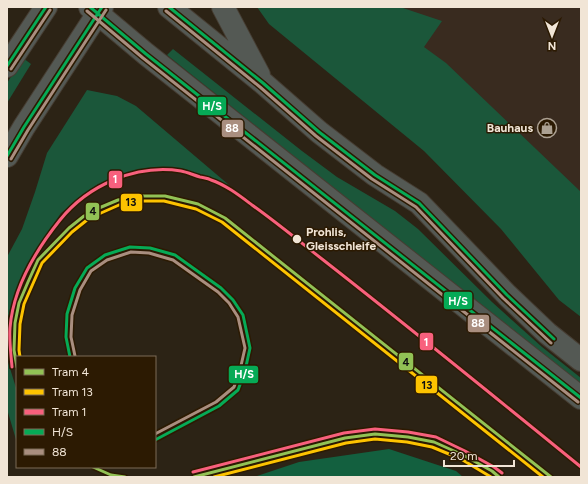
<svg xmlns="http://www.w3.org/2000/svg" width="588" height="484" viewBox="0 0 588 484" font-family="Figtree,sans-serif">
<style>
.commercial{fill:#392b1f}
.green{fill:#1b573a}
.forest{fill:#13603f}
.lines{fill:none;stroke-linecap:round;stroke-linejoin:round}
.secondary-casing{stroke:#463d32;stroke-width:24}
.secondary{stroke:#545954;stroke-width:22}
.bus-1-casing{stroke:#2c1a02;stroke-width:6}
.bus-2-casing{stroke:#2c1a02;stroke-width:6}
.bus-1{stroke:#06aa56;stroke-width:3}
.bus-2{stroke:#a98e7f;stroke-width:3}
.tram-1-casing{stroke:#2c1a02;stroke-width:6}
.tram-2-casing{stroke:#2c1a02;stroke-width:6}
.tram-3-casing{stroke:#2c1a02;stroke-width:6}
.tram-1{stroke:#92c255;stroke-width:3}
.tram-2{stroke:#fdc300;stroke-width:3}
.tram-3{stroke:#f8607d;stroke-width:3}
.stop-dot{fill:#f1e5d6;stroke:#2c1a02;stroke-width:1.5}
.labels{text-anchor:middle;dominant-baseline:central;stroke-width:3;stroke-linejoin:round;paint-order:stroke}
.poi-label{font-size:12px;font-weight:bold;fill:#f1e5d6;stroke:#2c1a02;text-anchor:end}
.stop-label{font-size:12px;font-weight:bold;fill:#f1e5d6;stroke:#2c1a02;text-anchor:start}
.line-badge{stroke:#2c1a02;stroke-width:1.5}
.badge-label{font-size:11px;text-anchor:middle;font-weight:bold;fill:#fff}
.pale-badge-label{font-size:11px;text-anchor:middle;font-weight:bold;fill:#111}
</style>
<rect width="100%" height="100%" fill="#2c2315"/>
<path class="commercial" d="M 292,7 L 581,7 L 581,265 Z"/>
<path class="green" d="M 257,7 L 400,7 L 442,21 L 424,47 L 446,63 L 581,192 L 581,317 L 559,300 L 501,229 L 424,151 L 269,24 Z
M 173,49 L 302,151 L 337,177 L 395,211 L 418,229 L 492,302 L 542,347 L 581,378 L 581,386 L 167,55 Z
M 23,58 L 31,64 L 7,103 L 7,83 Z
M 87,90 L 117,96 L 136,106 L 229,185 L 173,168 L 143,172 L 98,184 L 61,213 L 34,253 L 21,278 L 7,320 L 7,257 L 22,229 L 35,192 L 47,153 Z
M 7,340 L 8,362 L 17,391 L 17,443 L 7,409 Z"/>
<path class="forest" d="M 389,449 L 456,471 L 463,477 L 254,477 L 299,462 Z"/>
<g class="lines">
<defs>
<path id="secondary" d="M 90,7 L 146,54 L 581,398
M 169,7 L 263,83 L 319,132 L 375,175 L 419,203 L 507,295 L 547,333 L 581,360
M 223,7 L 259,75
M 7,66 L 46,7
M 7,156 L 24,127 L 102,7"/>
</defs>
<use href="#secondary" class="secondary-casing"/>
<use href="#secondary" class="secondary"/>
<defs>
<path id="bus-1" d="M 90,7 L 146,54 L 581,398
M 169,7 L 263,83 L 319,132 L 375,175 L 419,203 L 507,295 L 554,339
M 7,66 L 46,7
M 7,156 L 24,127 L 102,7
M 70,357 L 66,337 L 67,314 L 75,288 L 87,268 L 105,255 L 130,247 L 150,248 L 175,255 L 221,288 L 233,300 L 243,315 L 250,348 L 245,371 L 238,390 L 219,406 L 155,440"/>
<path id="bus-2" d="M 87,11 L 143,58 L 578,402
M 166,11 L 260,87 L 316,136 L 372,179 L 416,207 L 503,298 L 551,343
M 11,69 L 50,10
M 11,159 L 28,130 L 106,10
M 75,356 L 71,337 L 72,315 L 80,290 L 91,271 L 107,260 L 131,252 L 149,253 L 173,260 L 218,292 L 229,303 L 238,317 L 245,348 L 240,370 L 234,387 L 216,402 L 155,434"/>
</defs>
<use href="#bus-1" class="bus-1-casing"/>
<use href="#bus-2" class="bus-2-casing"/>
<use href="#bus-1" class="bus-1"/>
<use href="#bus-2" class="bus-2"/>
<defs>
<path id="tram-1" d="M 17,367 L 14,350 L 15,323 L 19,303 L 28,282 L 38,260 L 69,228 L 84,216 L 99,208 L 118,200 L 139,196 L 165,196 L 198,204 L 225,218 L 551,477
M 93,467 L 111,475 L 125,477
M 194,477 L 345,438 L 375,434 L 408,437 L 434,442 L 463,455 L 492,471 L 499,477"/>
<path id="tram-2" d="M 20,357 L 19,350 L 20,324 L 24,304 L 42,263 L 72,232 L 87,220 L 101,213 L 119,205 L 139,201 L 164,201 L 196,209 L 222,222 L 543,477
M 214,477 L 346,443 L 375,439 L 407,442 L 432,447 L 461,459 L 491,477"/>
<path id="tram-3" d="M 12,367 C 11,354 9,341 10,328 C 13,289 36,250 60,220 C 88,185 136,164 181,171 C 187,172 193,175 200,177 C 204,178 208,178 211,180 C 226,185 240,196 252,205 C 276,222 299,241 322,259 C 409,327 495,397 581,467
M 193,472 L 344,433 L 375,429 L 408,432 L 436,437 L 465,451 L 494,467 L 502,473"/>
</defs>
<use href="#tram-1" class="tram-1-casing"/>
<use href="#tram-2" class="tram-2-casing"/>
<use href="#tram-3" class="tram-3-casing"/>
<use href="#tram-1" class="tram-1"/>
<use href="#tram-2" class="tram-2"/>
<use href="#tram-3" class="tram-3"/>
</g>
<defs>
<symbol id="shop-ring" viewBox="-11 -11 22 22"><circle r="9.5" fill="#2c1a02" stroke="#aca192" stroke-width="1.5"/><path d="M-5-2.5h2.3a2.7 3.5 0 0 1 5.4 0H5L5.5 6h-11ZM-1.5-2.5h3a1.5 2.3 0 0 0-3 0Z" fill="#aca192"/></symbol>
</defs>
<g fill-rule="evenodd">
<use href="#shop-ring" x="536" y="117" width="22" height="22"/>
</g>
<circle class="stop-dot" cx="297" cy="239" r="5"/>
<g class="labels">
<g class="poi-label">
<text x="533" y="128">Bauhaus</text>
</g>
<g class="stop-label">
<text x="306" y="232">Prohlis,<tspan x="306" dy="14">Gleisschleife</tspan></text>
</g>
</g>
<g class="line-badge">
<rect x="197" y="96" width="30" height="20" rx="4" fill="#06aa56"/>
<rect x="221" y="119" width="23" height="19" rx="4" fill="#a98e7f"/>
<rect x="108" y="170" width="15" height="19" rx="4" fill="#f8607d"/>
<rect x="120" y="193" width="23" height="19" rx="4" fill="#fdc300"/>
<rect x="85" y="202" width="15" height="19" rx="4" fill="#92c255"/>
<rect x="443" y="291" width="30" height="19" rx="4" fill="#06aa56"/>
<rect x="467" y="314" width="23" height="19" rx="4" fill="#a98e7f"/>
<rect x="419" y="332" width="15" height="19" rx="4" fill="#f8607d"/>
<rect x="398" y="352" width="16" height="19" rx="4" fill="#92c255"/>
<rect x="228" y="365" width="31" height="19" rx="4" fill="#06aa56"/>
<rect x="415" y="375" width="23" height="19" rx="4" fill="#fdc300"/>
</g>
<g class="badge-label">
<text x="212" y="110">H/S</text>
<text x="232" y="132">88</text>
<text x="115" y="183">1</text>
<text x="458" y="305">H/S</text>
<text x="478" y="327">88</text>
<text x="426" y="346">1</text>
<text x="244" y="378">H/S</text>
</g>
<g class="pale-badge-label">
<text x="131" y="206">13</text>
<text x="93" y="215">4</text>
<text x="406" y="366">4</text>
<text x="427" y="389">13</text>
</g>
<rect width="588" height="484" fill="none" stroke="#f1e5d6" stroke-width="16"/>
<rect x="16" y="356" width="140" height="112" fill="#2c1a02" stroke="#7b6b57"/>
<rect x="24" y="369" width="20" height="6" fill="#92c255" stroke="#7b6b57"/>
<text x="52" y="376" font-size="12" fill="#f1e5d6">Tram 4</text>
<rect x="24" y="389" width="20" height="6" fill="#fdc300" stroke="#7b6b57"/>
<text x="52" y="396" font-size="12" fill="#f1e5d6">Tram 13</text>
<rect x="24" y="409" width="20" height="6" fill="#f8607d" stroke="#7b6b57"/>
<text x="52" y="416" font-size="12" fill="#f1e5d6">Tram 1</text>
<rect x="24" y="429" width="20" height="6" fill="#06aa56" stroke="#7b6b57"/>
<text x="52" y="436" font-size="12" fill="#f1e5d6">H/S</text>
<rect x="24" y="449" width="20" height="6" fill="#a98e7f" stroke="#7b6b57"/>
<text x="52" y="456" font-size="12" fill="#f1e5d6">88</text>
<g transform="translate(552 36) rotate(180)" stroke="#2c1a02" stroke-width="3" paint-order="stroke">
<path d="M0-3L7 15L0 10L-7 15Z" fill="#f1e5d6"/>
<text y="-6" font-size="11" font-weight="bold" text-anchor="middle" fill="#f1e5d6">N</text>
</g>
<path d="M444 460v6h70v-6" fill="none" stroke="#f1e5d6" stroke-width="2"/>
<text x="450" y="460" font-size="12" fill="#f1e5d6" stroke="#2c1a02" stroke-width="3" paint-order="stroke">20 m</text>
</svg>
